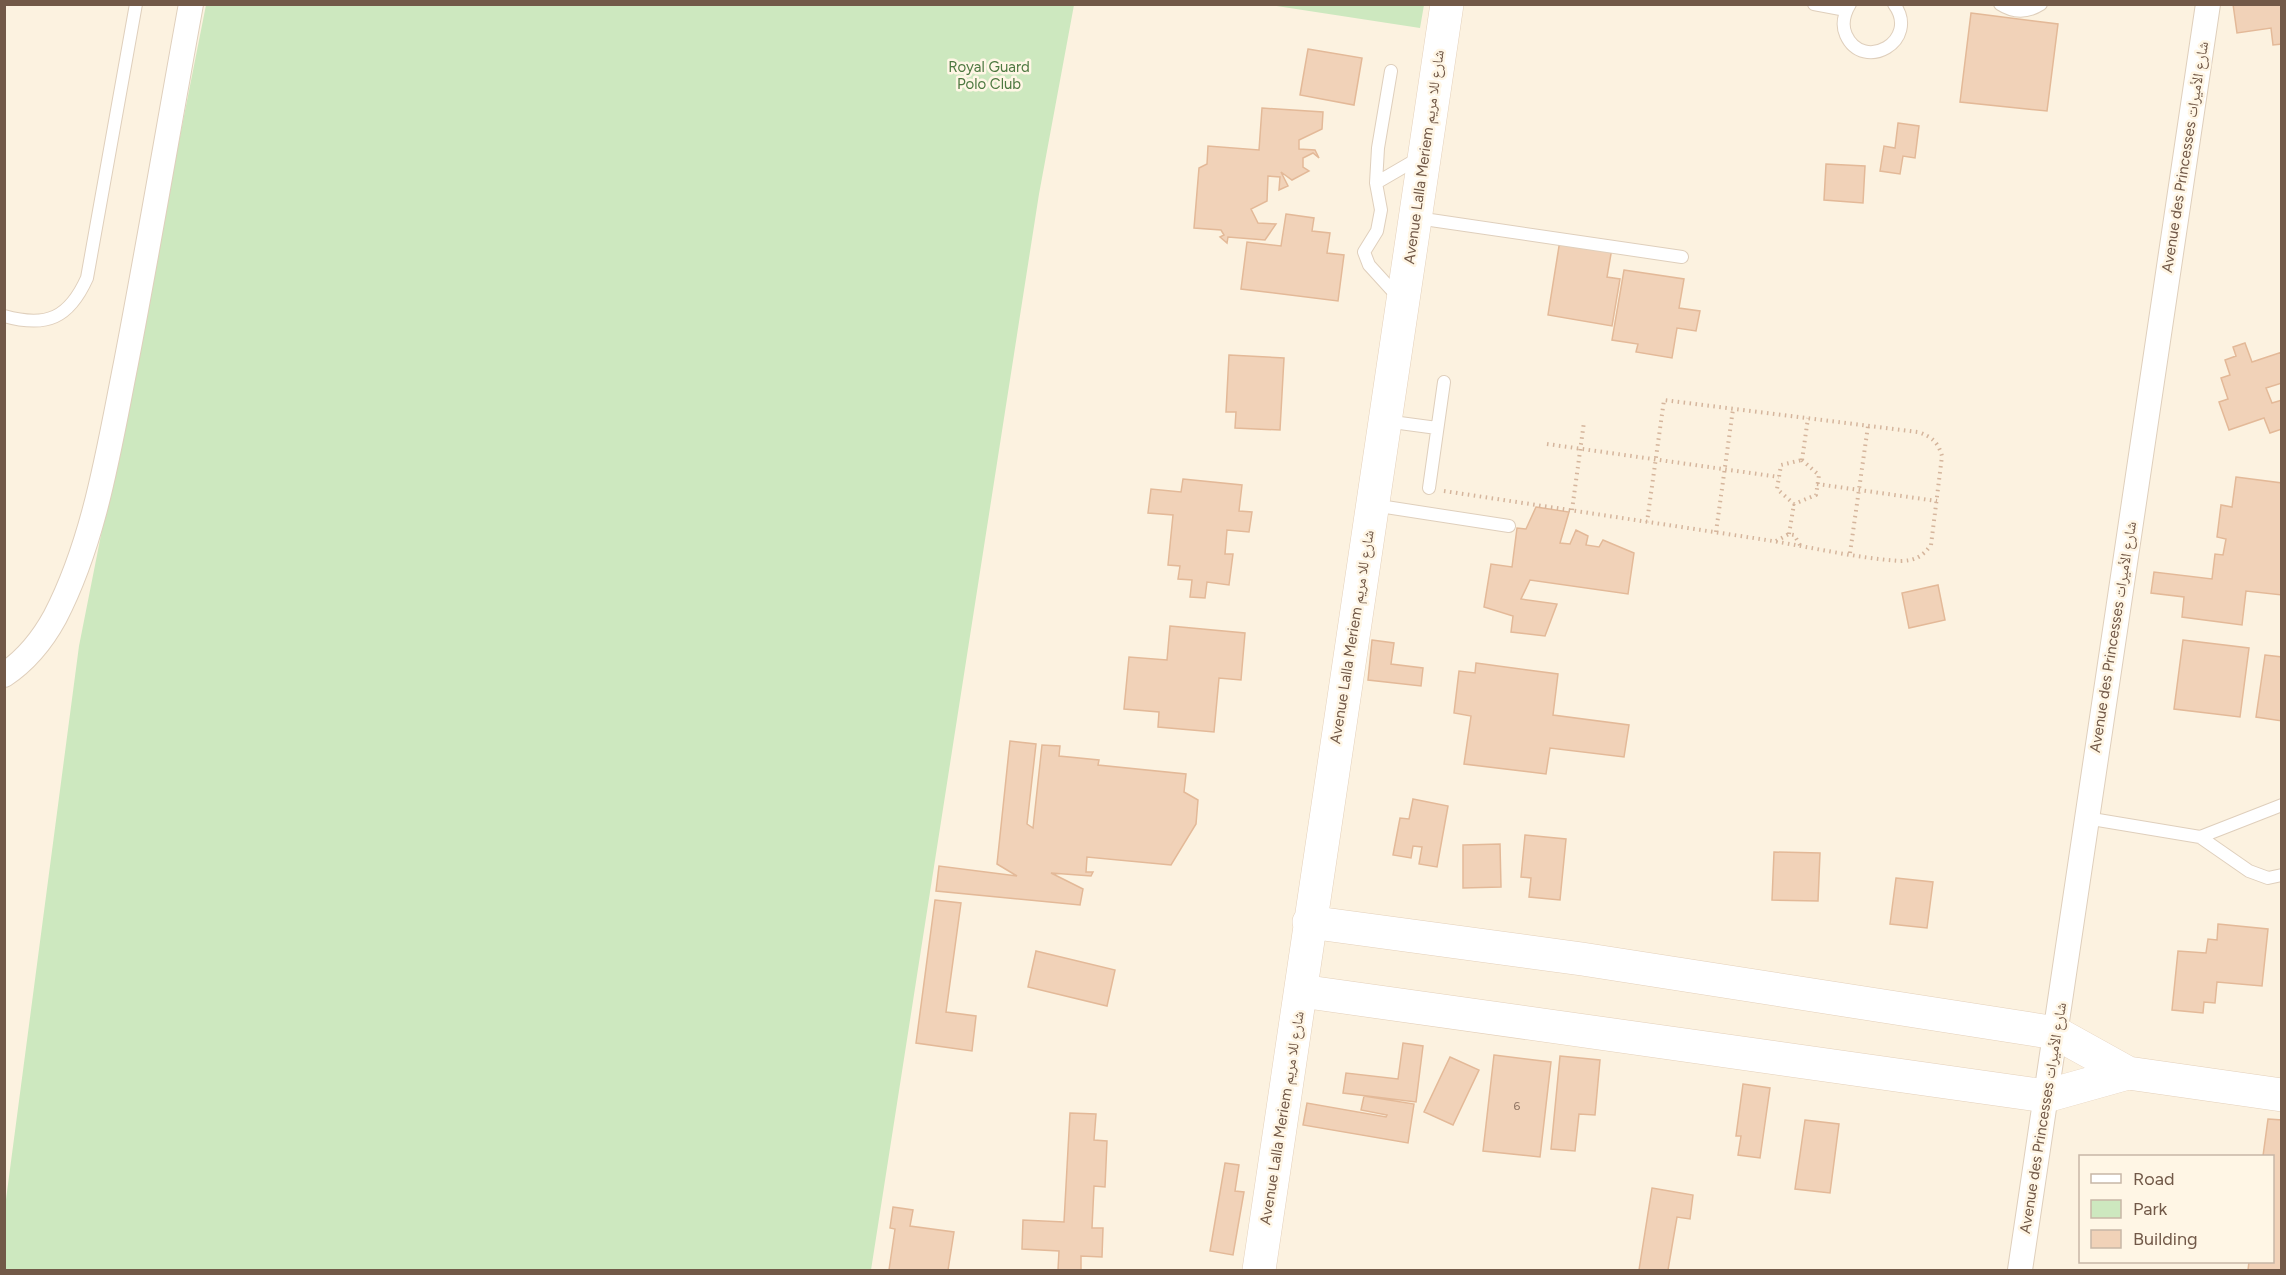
<svg xmlns="http://www.w3.org/2000/svg" width="2286" height="1275" viewBox="0 0 2286 1275" font-family="Figtree,'Noto Naskh Arabic',sans-serif">
<style>
.green{fill:#cde8bf}
.building{fill:#f1d2b8;stroke:#e3b998;stroke-width:1.5}
.lines{fill:none;stroke-linecap:round;stroke-linejoin:round}
.lane-casing{stroke:#dfcfbc;stroke-width:14}
.street-casing{stroke:#dfcfbc;stroke-width:26}
.secondary-casing{stroke:#e4d0ba;stroke-width:34}
.path{stroke:#d5b59c;stroke-width:4;stroke-dasharray:1.5 4.5;stroke-linecap:butt}
.lane{stroke:#fff;stroke-width:12}
.street{stroke:#fff;stroke-width:24}
.secondary{stroke:#fff;stroke-width:33}
.labels{text-anchor:middle;dominant-baseline:central;stroke-width:5;stroke-linejoin:round;paint-order:stroke}
.number-label{font-size:12px;fill:#927764}
.park-label{font-size:15px;fill:#4d7840;stroke:#fff6e5}
.street-label{font-size:15px;fill:#725948;stroke:#fff6e5}
</style>
<rect width="100%" height="100%" fill="#fcf2e0"/>
<path class="green" d="M 206,5 L 1074,5 L 1039,194 L 871,1270 L 5,1270 L 5,1207 L 79,646 Z
M 1270,5 L 1424,4 L 1424,5 L 1420,28 Z"/>
<path class="building" d="M 2233,4 L 2282,4 L 2282,44 L 2273,45 L 2271,28 L 2237,33 Z
M 1971,13 L 2058,24 L 2047,111 L 1960,102 Z
M 1308,49 L 1362,58 L 1354,105 L 1300,95 Z
M 1262,108 L 1323,112 L 1322,129 L 1299,140 L 1299,149 L 1315,150 L 1319,158 L 1313,153 L 1303,158 L 1303,167 L 1309,171 L 1292,180 L 1281,172 L 1288,186 L 1279,190 L 1280,177 L 1268,176 L 1267,201 L 1251,209 L 1258,223 L 1276,224 L 1265,240 L 1228,237 L 1227,243 L 1220,237 L 1224,235 L 1221,230 L 1194,228 L 1199,168 L 1207,164 L 1208,146 L 1259,150 Z
M 1898,123 L 1919,126 L 1915,158 L 1903,156 L 1900,174 L 1880,171 L 1884,146 L 1895,148 Z
M 1826,164 L 1865,166 L 1863,203 L 1824,200 Z
M 1286,214 L 1314,218 L 1312,231 L 1330,233 L 1327,253 L 1344,255 L 1338,301 L 1241,289 L 1247,242 L 1281,246 Z
M 1560,240 L 1612,248 L 1607,277 L 1620,279 L 1612,326 L 1548,315 Z
M 1624,270 L 1684,279 L 1679,308 L 1700,311 L 1696,331 L 1677,328 L 1672,358 L 1636,352 L 1638,344 L 1612,340 Z
M 2245,343 L 2252,362 L 2282,352 L 2282,383 L 2266,388 L 2272,403 L 2282,400 L 2282,429 L 2270,433 L 2264,418 L 2229,430 L 2219,402 L 2228,399 L 2221,378 L 2230,375 L 2225,360 L 2236,356 L 2233,347 Z
M 1229,355 L 1284,358 L 1280,430 L 1235,428 L 1236,412 L 1226,412 Z
M 2236,477 L 2282,483 L 2282,595 L 2246,591 L 2242,625 L 2182,617 L 2184,597 L 2151,593 L 2154,572 L 2212,579 L 2215,554 L 2223,555 L 2226,539 L 2217,537 L 2221,505 L 2232,507 Z
M 1183,479 L 1242,485 L 1239,511 L 1252,512 L 1249,532 L 1227,530 L 1225,554 L 1233,554 L 1229,585 L 1207,582 L 1205,598 L 1190,597 L 1192,580 L 1178,579 L 1180,566 L 1168,565 L 1173,515 L 1148,513 L 1151,489 L 1181,492 Z
M 1536,507 L 1569,512 L 1560,543 L 1570,544 L 1576,530 L 1588,536 L 1586,545 L 1599,547 L 1603,540 L 1634,553 L 1628,594 L 1530,580 L 1521,599 L 1557,604 L 1545,636 L 1511,632 L 1513,616 L 1484,607 L 1491,564 L 1512,567 L 1517,528 L 1526,529 Z
M 1938,585 L 1945,620 L 1909,628 L 1902,593 Z
M 1170,626 L 1245,633 L 1241,680 L 1219,678 L 1214,732 L 1158,727 L 1159,712 L 1124,709 L 1129,657 L 1167,660 Z
M 1372,640 L 1394,643 L 1391,664 L 1423,668 L 1421,686 L 1368,680 Z
M 2183,640 L 2249,648 L 2240,717 L 2174,709 Z
M 2265,655 L 2282,657 L 2282,721 L 2256,717 Z
M 1476,663 L 1558,674 L 1553,715 L 1629,725 L 1624,757 L 1550,748 L 1546,774 L 1464,764 L 1471,716 L 1454,713 L 1459,671 L 1475,673 Z
M 1010,741 L 1036,744 L 1027,824 L 1033,828 L 1042,745 L 1060,746 L 1059,756 L 1099,760 L 1098,765 L 1186,774 L 1184,792 L 1198,800 L 1196,824 L 1171,865 L 1087,857 L 1086,872 L 1093,872 L 1091,876 L 1051,873 L 1083,889 L 1080,905 L 936,891 L 939,866 L 1017,876 L 997,864 Z
M 1413,799 L 1448,806 L 1437,867 L 1419,864 L 1422,847 L 1413,846 L 1411,858 L 1393,855 L 1400,818 L 1409,819 Z
M 1525,835 L 1566,839 L 1560,900 L 1529,897 L 1531,878 L 1521,877 Z
M 1500,844 L 1501,887 L 1463,888 L 1463,845 Z
M 1774,852 L 1820,853 L 1818,901 L 1772,900 Z
M 1896,878 L 1933,882 L 1927,928 L 1890,924 Z
M 935,900 L 961,903 L 946,1012 L 976,1016 L 972,1051 L 916,1043 Z
M 2218,924 L 2268,929 L 2262,986 L 2217,982 L 2215,1003 L 2204,1002 L 2203,1013 L 2172,1010 L 2178,951 L 2206,953 L 2208,939 L 2217,940 Z
M 1036,951 L 1115,970 L 1107,1006 L 1028,987 Z
M 1403,1043 L 1423,1046 L 1416,1102 L 1343,1093 L 1346,1073 L 1398,1079 Z
M 1494,1055 L 1551,1062 L 1540,1157 L 1483,1151 Z
M 1560,1056 L 1600,1060 L 1595,1115 L 1579,1114 L 1575,1151 L 1551,1149 Z
M 1450,1057 L 1479,1070 L 1453,1125 L 1424,1112 Z
M 1743,1084 L 1770,1088 L 1760,1158 L 1738,1155 L 1741,1136 L 1736,1136 Z
M 1364,1096 L 1414,1104 L 1408,1143 L 1303,1125 L 1307,1103 L 1386,1117 L 1387,1115 L 1361,1110 Z
M 1070,1113 L 1096,1114 L 1094,1140 L 1107,1141 L 1105,1187 L 1094,1186 L 1092,1228 L 1103,1228 L 1102,1257 L 1081,1256 L 1081,1270 L 1058,1270 L 1059,1251 L 1022,1249 L 1023,1220 L 1064,1222 Z
M 2268,1119 L 2282,1120 L 2282,1270 L 2248,1270 L 2249,1262 L 2272,1262 L 2272,1156 L 2263,1156 Z
M 1805,1120 L 1839,1124 L 1830,1193 L 1795,1189 Z
M 1225,1163 L 1239,1165 L 1235,1191 L 1244,1192 L 1233,1255 L 1210,1251 Z
M 1652,1188 L 1693,1195 L 1690,1219 L 1677,1217 L 1668,1270 L 1639,1270 Z
M 893,1207 L 913,1210 L 910,1226 L 954,1232 L 948,1270 L 889,1270 L 895,1229 L 890,1228 Z"/>
<g class="lines">
<defs>
<path id="lane" d="M 1814,4 L 1846,10
M 1850,4 C 1844,14 1841,24 1846,35 C 1863,73 1921,41 1894,4
M 2000,4 C 2014,13 2027,13 2041,4
M 1391,71 L 1378,148 L 1376,183 L 1381,210 L 1377,231 L 1364,252 L 1369,265 L 1399,298
M 1376,183 L 1419,158
M 1417,218 L 1682,257
M 4,316 C 47,328 69,318 87,278 L 136,4
M 1385,421 L 1437,428
M 1429,488 L 1444,382
M 1373,505 L 1509,526
M 2086,818 L 2200,837 L 2282,805
M 2200,837 L 2249,871 L 2268,878 L 2282,875"/>
<path id="street" d="M 4,675 C 25,661 43,639 55,617 C 95,540 109,448 126,363 C 149,244 169,124 191,4
M 2020,1270 L 2208,4"/>
<path id="secondary" d="M 1309,922 L 1582,959 L 2056,1033 L 2128,1073 L 2282,1095
M 1301,991 L 2046,1096 L 2128,1073
M 1259,1270 L 1447,4"/>
</defs>
<use href="#lane" class="lane-casing"/>
<use href="#street" class="street-casing"/>
<use href="#secondary" class="secondary-casing"/>
<path class="path" d="M 1547,444 L 1779,477
M 1802,460 L 1819,475 L 1816,495 L 1794,504 L 1777,489 L 1781,465 Z
M 1802,460 L 1808,418
M 1817,484 L 1937,501
M 1444,491 C 1550,507 1655,523 1760,539 C 1806,546 1855,558 1900,561 C 1915,561 1923,556 1931,545 L 1942,456 C 1938,442 1932,437 1918,432 L 1664,400 L 1647,522
M 1572,510 L 1584,422
M 1716,532 L 1733,409
M 1789,534 L 1794,504
M 1776,541 L 1789,534 L 1794,535 L 1800,545
M 1850,553 L 1868,426"/>
<use href="#lane" class="lane"/>
<use href="#street" class="street"/>
<use href="#secondary" class="secondary"/>
</g>
<g class="labels">
<g class="number-label">
<text x="1517" y="1106">6</text>
</g>
<g class="park-label">
<text x="989" y="67">Royal Guard<tspan x="989" dy="17">Polo Club</tspan></text>
</g>
<g class="street-label">
<text transform="translate(1424 157) rotate(-82)">Avenue Lalla Meriem شارع للا مريم</text>
<text transform="translate(2185 157) rotate(-81)">Avenue des Princesses شارع الأميرات</text>
<text transform="translate(1352 637) rotate(-81)">Avenue Lalla Meriem شارع للا مريم</text>
<text transform="translate(2113 637) rotate(-81)">Avenue des Princesses شارع الأميرات</text>
<text transform="translate(1282 1118) rotate(-81)">Avenue Lalla Meriem شارع للا مريم</text>
<text transform="translate(2043 1118) rotate(-81)">Avenue des Princesses شارع الأميرات</text>
</g>
</g>
<rect width="2286" height="1275" fill="none" stroke="#725948" stroke-width="12"/>
<rect x="2079" y="1155" width="195" height="108" fill="#fff6e5" stroke="#c7b7a6" stroke-width="1.5"/>
<rect x="2091" y="1174" width="30" height="9" fill="#ffffff" stroke="#c7b7a6" stroke-width="1.5"/>
<text x="2133" y="1185" font-size="18" fill="#725948">Road</text>
<rect x="2091" y="1200" width="30" height="18" fill="#cde8bf" stroke="#c7b7a6" stroke-width="1.5"/>
<text x="2133" y="1215" font-size="18" fill="#725948">Park</text>
<rect x="2091" y="1230" width="30" height="18" fill="#f1d2b8" stroke="#c7b7a6" stroke-width="1.5"/>
<text x="2133" y="1245" font-size="18" fill="#725948">Building</text>
</svg>
